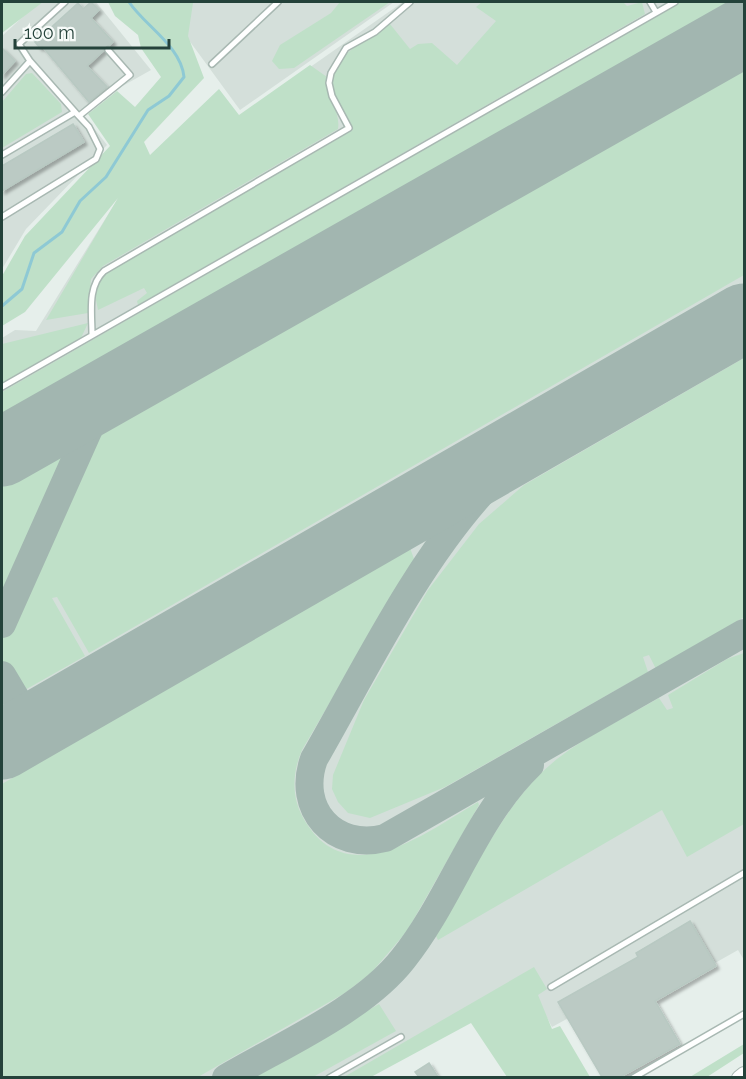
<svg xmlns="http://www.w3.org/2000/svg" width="746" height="1079" viewBox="0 0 746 1079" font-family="Raleway,sans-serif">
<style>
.built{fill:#d4dfda}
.green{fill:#bfe0c8}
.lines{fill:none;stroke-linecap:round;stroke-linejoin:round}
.stream{stroke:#8ec9d4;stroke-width:3}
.taxiway{stroke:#a2b6b0;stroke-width:28}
.runway{stroke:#a2b6b0;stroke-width:69}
.building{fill:#bbcac4;stroke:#b8c9c2;stroke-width:1.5;filter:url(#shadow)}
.service-casing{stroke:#a8b8b2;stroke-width:8}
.tertiary-casing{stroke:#a8b8b2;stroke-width:16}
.service{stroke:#fff;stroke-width:5}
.tertiary{stroke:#fff;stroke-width:14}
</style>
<defs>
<filter id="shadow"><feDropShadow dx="3" dy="3" stdDeviation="1.5" flood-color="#0004"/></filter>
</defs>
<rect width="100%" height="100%" fill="#e6efeb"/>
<path class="built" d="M 39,2 L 96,2 L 151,70 L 80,110 L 107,145 L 26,229 L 2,269 L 2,36 Z
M 161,2 L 394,2 L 240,110 Z
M 403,2 L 744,2 L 744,960 L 738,950 L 715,963 L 716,966 L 655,1001 L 642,978 L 552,1027 L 529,984 L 365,1077 L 2,1077 L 2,338 L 15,330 L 36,331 L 138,166 L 239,117 Z"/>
<path class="green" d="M 2,2 L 43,2 L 2,33 Z
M 108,2 L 193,3 L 188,36 L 204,78 L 144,142 L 150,155 L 219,89 L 239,115 L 310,65 L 327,77 C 326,96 341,112 338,129 L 103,266 L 91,279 L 88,313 L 46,320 L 118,198 L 25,312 L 2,326 L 2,276 L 25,236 L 110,146 L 88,114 L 117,91 L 135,107 L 161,77 L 141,48 L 138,35 L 115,16 Z
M 340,2 L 390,2 L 294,68 L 279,69 L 272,61 L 280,45 L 331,13 Z
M 482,2 L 623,2 L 627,6 L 642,2 L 645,14 L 138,305 L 137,301 L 147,293 L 144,288 L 98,310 L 94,290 L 105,273 L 353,130 C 347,118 337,105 333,92 C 323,56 369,41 390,24 L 410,49 L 418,44 L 432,43 L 457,65 L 496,21 L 476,7 Z
M 680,2 L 744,2 L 744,275 L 89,653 L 57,597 L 52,598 L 85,656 L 16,695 L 2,676 L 2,392 Z
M 32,73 L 61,104 L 62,112 L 2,148 L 2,102 L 26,74 Z
M 88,323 L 81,338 L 2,384 L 2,344 Z
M 744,358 L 744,617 L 656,669 L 649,655 L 643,657 L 648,672 L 445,787 L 370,818 L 348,813 L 338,802 L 332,789 L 333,775 L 364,700 L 428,590 L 479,524 L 524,485 Z
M 410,548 L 414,559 L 302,750 C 292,773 291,799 305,821 C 349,894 428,831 478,802 L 479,805 L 407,931 L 371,973 L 345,993 L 198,1077 L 2,1077 L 2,784 Z
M 744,653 L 744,824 L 687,857 L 662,810 L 438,940 L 436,936 C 468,882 502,806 550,765 C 581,738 623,719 659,698 L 667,710 L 673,708 L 668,695 L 727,659 Z
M 534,967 L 547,989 L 538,995 L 552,1029 L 560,1026 L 590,1077 L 507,1077 L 471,1023 L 371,1077 L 344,1077 Z
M 379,1004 L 396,1031 L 313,1077 L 252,1077 Z
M 744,1044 L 744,1053 L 707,1077 L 690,1077 Z"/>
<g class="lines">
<path class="stream" d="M 2,306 L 22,289 L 34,253 L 62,232 L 80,201 L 106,177 L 148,110 L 169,96 L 184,77 C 181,46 145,26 129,2"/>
<path class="taxiway" d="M 574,417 C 543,439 511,461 485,489 C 416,564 365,670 314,759 C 296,809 334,851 385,838 L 744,633
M 2,624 L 105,393
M 2,675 L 33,727
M 226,1078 C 282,1045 363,1010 403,959 C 451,899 474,819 530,765"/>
<path class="runway" d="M 2,452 L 744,32
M 2,745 L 744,318"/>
</g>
<path class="building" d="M 91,2 L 99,10 L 91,18 L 113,42 L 87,66 L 107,87 L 89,102 L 42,46 L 40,48 L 35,42 L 78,3 L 83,9 Z
M 2,48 L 15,61 L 2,75 Z
M 73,124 L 84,142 L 2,191 L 2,166 Z
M 690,921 L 716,966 L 655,1001 L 680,1044 L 620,1077 L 602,1077 L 558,1002 L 638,957 L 636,953 Z
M 429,1063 L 438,1077 L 419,1077 L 415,1072 Z"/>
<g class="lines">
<defs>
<path id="service" d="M 650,2 L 656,12
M 30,61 L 19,44 L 65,2
M 212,64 L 278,2
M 2,92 L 30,61 L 75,112 L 2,155
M 79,116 L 130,75 L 108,50
M 2,217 L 96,159 L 100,149 L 89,127 L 75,112
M 92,335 C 92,313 87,287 104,271 L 349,128 L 332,96 L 329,83 L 331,73 L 346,48 L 375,32 L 410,2
M 2,387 L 675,2
M 551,987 L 744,873
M 329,1078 L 401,1037
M 633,1078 L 744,1014"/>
<path id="tertiary" d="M 739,1078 L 744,1074"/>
</defs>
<use href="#service" class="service-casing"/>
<use href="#tertiary" class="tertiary-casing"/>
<use href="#service" class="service"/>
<use href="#tertiary" class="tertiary"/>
</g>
<rect width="746" height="1079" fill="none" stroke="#24423a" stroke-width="6"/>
<path d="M15 39v9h154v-9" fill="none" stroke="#24423a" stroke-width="3"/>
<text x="24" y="39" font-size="18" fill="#24423a" stroke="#f7fbf9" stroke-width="4.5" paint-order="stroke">100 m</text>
</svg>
